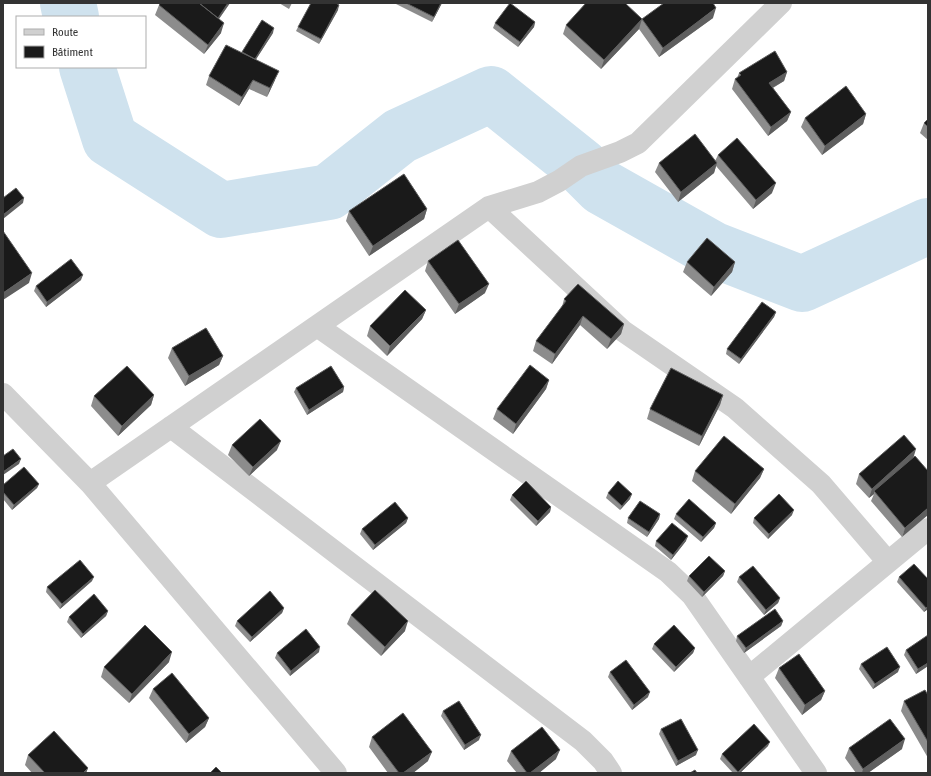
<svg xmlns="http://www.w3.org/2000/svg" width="931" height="776" viewBox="0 0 931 776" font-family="'Asap Condensed',sans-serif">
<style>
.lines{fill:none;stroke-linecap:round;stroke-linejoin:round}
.river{stroke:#cfe2ee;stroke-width:56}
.minor{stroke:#d0d0d0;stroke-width:22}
.wall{fill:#8c8c8c}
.shaded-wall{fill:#5f5f5f}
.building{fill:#1a1a1a;stroke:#5f5f5f}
</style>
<rect width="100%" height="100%" fill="#fff"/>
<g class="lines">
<path class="river" d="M 68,3 L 71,17
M 87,67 L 110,139 L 221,210 L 329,192 L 400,136 L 491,94 L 581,166 L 602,187 L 712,249 L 802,284 L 928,226"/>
<path class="minor" d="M 489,207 L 623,331 L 735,408 L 821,484 L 888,562
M 317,326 L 668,572 L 692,595 L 816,773
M 3,394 L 90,483 L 336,773
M 171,427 L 583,741 L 603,761 L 611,773
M 90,483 L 489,207 L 538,192 L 559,181 L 581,166 L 620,152 L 638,143 L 781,3
M 749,677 L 928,529"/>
</g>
<path class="wall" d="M 161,3 L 230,3 L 219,19 L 221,33 L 204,54 L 155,15 L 159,5 Z
M 279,3 L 292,3 L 289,9 Z
M 394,3 L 442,3 L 432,22 Z
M 338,10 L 319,44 L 296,31 L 298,27 Z
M 713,18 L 659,57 L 639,29 L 601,69 L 563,34 L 566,25 L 642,19 Z
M 535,22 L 534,27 L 518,47 L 493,28 L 495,23 Z
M 273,33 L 256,59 L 275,80 L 267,97 L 249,89 L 239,106 L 206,85 L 209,76 L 242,53 L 242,52 Z
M 787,72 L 784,81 L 773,88 L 791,112 L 787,121 L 768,136 L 732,89 L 735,79 L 737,78 L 739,73 Z
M 866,114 L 863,124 L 822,155 L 801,127 L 805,118 Z
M 928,119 L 928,140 L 920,133 L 924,123 Z
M 718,155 L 772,193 L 753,209 L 716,166 L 714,173 L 678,202 L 655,172 L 659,163 L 715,161 Z
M 427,209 L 424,219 L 369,256 L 346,221 L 349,211 Z
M 428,261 L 485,293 L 455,314 L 425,271 Z
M 687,262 L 735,262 L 732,272 L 711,296 L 683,272 Z
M 81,280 L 46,307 L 34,291 L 36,286 Z
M 564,299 L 624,324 L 621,334 L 607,349 L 580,325 L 552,364 L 533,351 L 536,341 L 562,307 Z
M 426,310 L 422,319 L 387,356 L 367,336 L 370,326 Z
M 776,312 L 774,317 L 739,364 L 726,354 L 727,349 Z
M 172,348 L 223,356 L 219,365 L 185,386 L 168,358 Z
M 549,380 L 546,389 L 513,434 L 493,419 L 497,409 Z
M 344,387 L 343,392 L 307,415 L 294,392 L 296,388 Z
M 154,395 L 151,405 L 118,436 L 91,406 L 94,396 Z
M 723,395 L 720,405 L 699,446 L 647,419 L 650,409 Z
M 232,445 L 277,450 L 249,476 L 228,455 Z
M 913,458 L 928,471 L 902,537 L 871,501 L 874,494 L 869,498 L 856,484 L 859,474 Z
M 764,469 L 760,478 L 731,514 L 692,481 L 695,471 Z
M 39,484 L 37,488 L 12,510 L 3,499 L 3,485 Z
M 608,493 L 630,499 L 620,510 L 606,498 Z
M 512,495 L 551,507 L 550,512 L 536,526 L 510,500 Z
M 660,514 L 659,519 L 647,537 L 627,523 L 628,518 Z
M 676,514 L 716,523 L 714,528 L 701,542 L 674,519 Z
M 792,515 L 768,539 L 753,523 L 754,518 Z
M 408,518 L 406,523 L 373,550 L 360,534 L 362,529 Z
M 656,541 L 686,541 L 671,560 L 655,546 Z
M 725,571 L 723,576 L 702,597 L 687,581 L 689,576 Z
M 739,577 L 780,598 L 778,603 L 764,615 L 737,582 Z
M 899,577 L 928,609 L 924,612 L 897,582 Z
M 92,581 L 60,609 L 46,592 L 47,587 Z
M 284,608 L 282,613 L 250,642 L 235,626 L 237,621 Z
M 108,611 L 106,616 L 81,638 L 67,622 L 69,617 Z
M 351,615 L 405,631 L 381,656 L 347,624 Z
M 783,621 L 781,626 L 744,653 L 736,641 L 737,636 Z
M 654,644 L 695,648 L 693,653 L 674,672 L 652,649 Z
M 906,650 L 928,666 L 916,674 L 904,655 Z
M 319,652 L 290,676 L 275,658 L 277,653 Z
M 169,662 L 129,703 L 101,677 L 104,667 Z
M 861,664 L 898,672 L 873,689 L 859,669 Z
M 779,668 L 825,691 L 821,700 L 802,715 L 775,678 Z
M 610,672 L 648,697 L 632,710 L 608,677 Z
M 153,689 L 209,718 L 205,727 L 186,743 L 149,698 Z
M 928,695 L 928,758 L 901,711 L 904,701 Z
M 443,711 L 479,740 L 464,750 L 441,716 Z
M 661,729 L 696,755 L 676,766 L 659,734 Z
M 372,737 L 428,761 L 413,773 L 388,773 L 369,747 Z
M 768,746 L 740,773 L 733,773 L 720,759 L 722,754 Z
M 849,748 L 902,749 L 868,773 L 856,773 L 845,758 Z
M 511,751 L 556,759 L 539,773 L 517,773 L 507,761 Z
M 28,755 L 88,768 L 86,773 L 32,773 L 25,765 Z"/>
<path class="shaded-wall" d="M 228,3 L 230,3 L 216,23 L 217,18 Z
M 441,3 L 442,3 L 432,22 L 434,17 Z
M 339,5 L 338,10 L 319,44 L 321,39 Z
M 716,8 L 713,18 L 659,57 L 663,48 Z
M 642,19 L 639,29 L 601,69 L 604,60 Z
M 535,22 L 534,27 L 518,47 L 520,42 Z
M 224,23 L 221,33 L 204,54 L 208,45 Z
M 274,28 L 273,33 L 253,64 L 255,59 Z
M 279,71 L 275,80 L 267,97 L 270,88 Z
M 787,72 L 784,81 L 765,92 L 769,83 Z
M 253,80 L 249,89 L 239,106 L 242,97 Z
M 791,112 L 787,121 L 768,136 L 771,127 Z
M 866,114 L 863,124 L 822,155 L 825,146 Z
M 717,163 L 714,173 L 678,202 L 681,192 Z
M 776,183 L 772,193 L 753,209 L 756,200 Z
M 24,198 L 23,203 L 3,219 L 3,215 Z
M 427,209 L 424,219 L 369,256 L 373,246 Z
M 735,262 L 732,272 L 711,296 L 714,287 Z
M 32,273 L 29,283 L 3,300 L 3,293 Z
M 83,275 L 81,280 L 46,307 L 47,302 Z
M 489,284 L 485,293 L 455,314 L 459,304 Z
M 426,310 L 422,319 L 387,356 L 390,346 Z
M 776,312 L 774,317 L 739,364 L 741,359 Z
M 583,316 L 580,325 L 552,364 L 555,354 Z
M 624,324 L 621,334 L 607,349 L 611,339 Z
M 223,356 L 219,365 L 185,386 L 189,376 Z
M 549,380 L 546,389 L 513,434 L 516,424 Z
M 344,387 L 343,392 L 307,415 L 309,410 Z
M 154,395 L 151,405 L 118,436 L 122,426 Z
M 723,395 L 720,405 L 699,446 L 702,436 Z
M 281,441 L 277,450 L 249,476 L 253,467 Z
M 916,449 L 913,459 L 874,491 L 874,494 L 869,498 L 872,489 Z
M 21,459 L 19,464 L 3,475 L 3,472 Z
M 764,469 L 760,478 L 731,514 L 735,504 Z
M 39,484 L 37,488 L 12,510 L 14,505 Z
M 632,494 L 630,499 L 620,510 L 622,506 Z
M 551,507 L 550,512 L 536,526 L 538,521 Z
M 928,508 L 928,515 L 902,537 L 905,528 Z
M 794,510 L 792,515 L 768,539 L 769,534 Z
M 660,514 L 659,519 L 647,537 L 649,532 Z
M 408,518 L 406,523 L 373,550 L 375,545 Z
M 716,523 L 714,528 L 701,542 L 703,537 Z
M 688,536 L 686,541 L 671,560 L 673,555 Z
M 725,571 L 723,576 L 702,597 L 704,592 Z
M 94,577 L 92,581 L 60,609 L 62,604 Z
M 780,598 L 778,603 L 764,615 L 766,610 Z
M 928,606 L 928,609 L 924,612 L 926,608 Z
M 284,608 L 282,613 L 250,642 L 252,637 Z
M 108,611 L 106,616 L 81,638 L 83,634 Z
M 408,621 L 405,631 L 381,656 L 385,647 Z
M 783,621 L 781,626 L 744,653 L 746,648 Z
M 320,647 L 319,652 L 290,676 L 291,671 Z
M 695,648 L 693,653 L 674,672 L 676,667 Z
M 172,652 L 169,662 L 129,703 L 132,694 Z
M 928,663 L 928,666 L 916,674 L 918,669 Z
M 900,667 L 898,672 L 873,689 L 875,684 Z
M 825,691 L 821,700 L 802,715 L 805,705 Z
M 650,692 L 648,697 L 632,710 L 634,705 Z
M 209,718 L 205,727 L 186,743 L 189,734 Z
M 481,735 L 479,740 L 464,750 L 465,745 Z
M 905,739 L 902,749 L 868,773 L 862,773 L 863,769 Z
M 770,742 L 768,746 L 740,773 L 738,773 Z
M 560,750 L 556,759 L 539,773 L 530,773 Z
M 698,750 L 696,755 L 676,766 L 678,761 Z
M 432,752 L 428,761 L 413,773 L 403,773 Z
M 88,768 L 86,773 L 83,773 Z"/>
<path class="building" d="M 161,3 L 199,3 L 224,23 L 208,45 L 159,5 Z
M 199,3 L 228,3 L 218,18 Z
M 311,3 L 336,3 L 339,5 L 321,39 L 298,27 Z
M 406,3 L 441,3 L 434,17 Z
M 510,3 L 535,22 L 520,42 L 495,23 Z
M 586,3 L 625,3 L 642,19 L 604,60 L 566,25 Z
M 664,3 L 713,3 L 716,8 L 663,48 L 642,19 Z
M 262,20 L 274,28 L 255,59 L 242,52 Z
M 226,45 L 279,71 L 270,88 L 253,80 L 242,97 L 209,76 Z
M 775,51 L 787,72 L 769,83 L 791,112 L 771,127 L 735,79 L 741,75 L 739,73 Z
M 846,86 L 866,114 L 825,146 L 805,118 Z
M 928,119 L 928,127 L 924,123 Z
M 695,134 L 717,163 L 681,192 L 659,163 Z
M 737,138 L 776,183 L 756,200 L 718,155 Z
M 404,174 L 427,209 L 373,246 L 349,211 Z
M 16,188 L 24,198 L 3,215 L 3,198 Z
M 3,231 L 32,273 L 3,293 Z
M 707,238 L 735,262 L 714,287 L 687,262 Z
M 458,240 L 489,284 L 459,304 L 428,261 Z
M 71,259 L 83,275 L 47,302 L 36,286 Z
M 578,284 L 624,324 L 611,339 L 583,316 L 555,354 L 536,341 L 566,301 L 564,299 Z
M 405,290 L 426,310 L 390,346 L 370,326 Z
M 762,302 L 776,312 L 741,359 L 727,349 Z
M 206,328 L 223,356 L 189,376 L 172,348 Z
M 530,365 L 549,380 L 516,424 L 497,409 Z
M 127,366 L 154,395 L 122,426 L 94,396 Z
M 331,366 L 344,387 L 309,410 L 296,388 Z
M 671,368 L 723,395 L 702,436 L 650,409 Z
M 260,419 L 281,441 L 253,467 L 232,445 Z
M 904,435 L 916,449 L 872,489 L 859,474 Z
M 724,436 L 764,469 L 735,504 L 695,471 Z
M 13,449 L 21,459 L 3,472 L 3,456 Z
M 915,456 L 928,471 L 928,508 L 905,528 L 874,491 Z
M 24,467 L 39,484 L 14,505 L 3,492 L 3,485 Z
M 526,481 L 551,507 L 538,521 L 512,495 Z
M 618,481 L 632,494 L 622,506 L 608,493 Z
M 779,494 L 794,510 L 769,534 L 754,518 Z
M 689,499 L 716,523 L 703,537 L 676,514 Z
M 640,501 L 660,514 L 649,532 L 628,518 Z
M 395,502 L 408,518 L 375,545 L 362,529 Z
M 672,523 L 688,536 L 673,555 L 656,541 Z
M 709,556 L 725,571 L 704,592 L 689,576 Z
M 80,560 L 94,577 L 62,604 L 47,587 Z
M 914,564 L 928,579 L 928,606 L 926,608 L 899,577 Z
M 753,566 L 780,598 L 766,610 L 739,577 Z
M 375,590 L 408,621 L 385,647 L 351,615 Z
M 270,591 L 284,608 L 252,637 L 237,621 Z
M 94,594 L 108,611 L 83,634 L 69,617 Z
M 775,609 L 783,621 L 746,648 L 737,636 Z
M 145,625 L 172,652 L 132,694 L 104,667 Z
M 674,625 L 695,648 L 676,667 L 654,644 Z
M 306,629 L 320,647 L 291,671 L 277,653 Z
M 928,635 L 928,663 L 918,669 L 906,650 Z
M 887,647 L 900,667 L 875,684 L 861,664 Z
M 799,654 L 825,691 L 805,705 L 779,668 Z
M 626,660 L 650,692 L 634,705 L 610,672 Z
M 172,673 L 209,718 L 189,734 L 153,689 Z
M 925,690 L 928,695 L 928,742 L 904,701 Z
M 459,701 L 481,735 L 465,745 L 443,711 Z
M 403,713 L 432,752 L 403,773 L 399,773 L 372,737 Z
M 681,719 L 698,750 L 678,761 L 661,729 Z
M 890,719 L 905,739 L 863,769 L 849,748 Z
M 754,724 L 770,742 L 738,772 L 722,754 Z
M 542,727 L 560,750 L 530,773 L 527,773 L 511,751 Z
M 54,731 L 88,768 L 83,773 L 45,773 L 28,755 Z
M 216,767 L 222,773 L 210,773 Z
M 695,770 L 697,773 L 690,773 Z"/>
<rect width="931" height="776" fill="none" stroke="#333333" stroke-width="8"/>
<rect x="16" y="16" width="130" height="52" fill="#ffffff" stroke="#adadad"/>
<rect x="24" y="29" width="20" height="6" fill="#d0d0d0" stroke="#adadad"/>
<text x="52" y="36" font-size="12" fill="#333333">Route</text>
<rect x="24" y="46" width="20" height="12" fill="#1a1a1a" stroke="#adadad"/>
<text x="52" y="56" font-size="12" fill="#333333">Bâtiment</text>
</svg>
